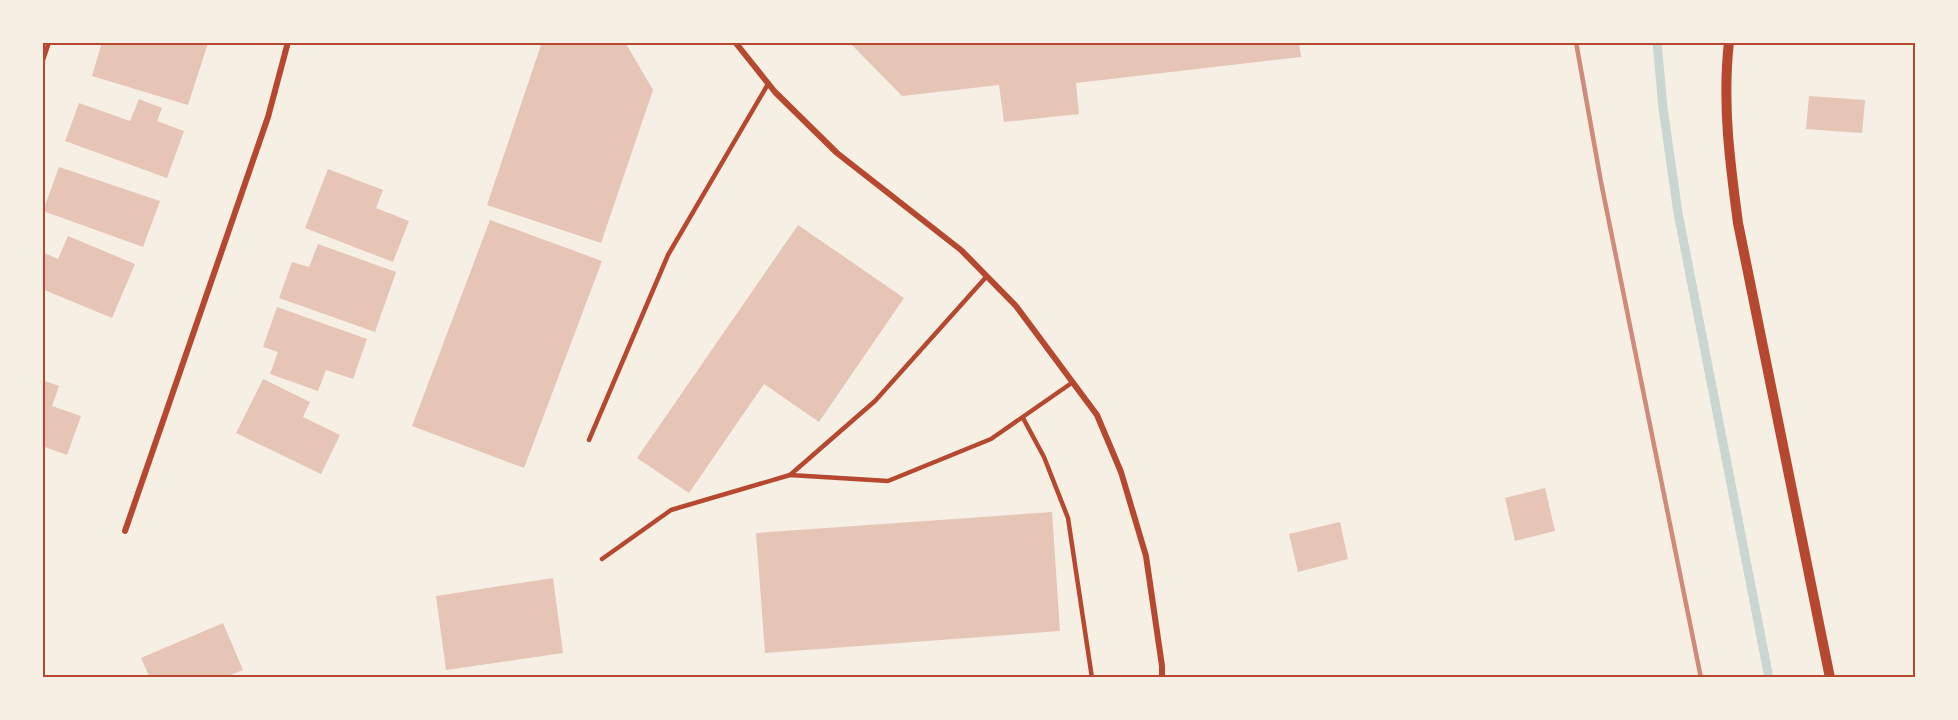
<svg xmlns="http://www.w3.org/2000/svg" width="1958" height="720" viewBox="0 0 1958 720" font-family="Jost,sans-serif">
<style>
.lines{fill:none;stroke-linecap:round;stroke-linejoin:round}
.stream{stroke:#c9d6d2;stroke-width:9}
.building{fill:#e6c5b7}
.service{stroke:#b5482f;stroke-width:4.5}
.minor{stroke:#b5482f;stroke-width:6}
.tertiary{stroke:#b5482f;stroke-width:10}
.rail{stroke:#cf8b77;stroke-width:4.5}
.neatline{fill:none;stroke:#b5482f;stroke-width:2}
</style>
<rect width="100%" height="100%" fill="#f6efe4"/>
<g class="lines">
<path class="stream" d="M 1657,42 L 1663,108 L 1678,213 L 1769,678"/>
</g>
<path class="building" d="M 102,42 L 208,43 L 188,105 L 92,76 Z
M 542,42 L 625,42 L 653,90 L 601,243 L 487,205 Z
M 849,42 L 1299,42 L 1301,57 L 1076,83 L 1079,114 L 1004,122 L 999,85 L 902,96 Z
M 1809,96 L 1865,100 L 1862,133 L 1806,129 Z
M 139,99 L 162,108 L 157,121 L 184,131 L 167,178 L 65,141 L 79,103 L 130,121 Z
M 59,167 L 160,201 L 143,247 L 43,211 Z
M 328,169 L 383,190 L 376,208 L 409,221 L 393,262 L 305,228 Z
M 490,220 L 602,261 L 524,468 L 412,426 Z
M 798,225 L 904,298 L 819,422 L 764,384 L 689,493 L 637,458 Z
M 68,236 L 135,264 L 112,318 L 42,289 L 42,252 L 58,259 Z
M 318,244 L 396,272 L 375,332 L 279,298 L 292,262 L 309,267 Z
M 277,307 L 367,339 L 353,379 L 326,370 L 318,391 L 270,374 L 278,352 L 263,347 Z
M 263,379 L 310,402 L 303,417 L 340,435 L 321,474 L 236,433 Z
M 42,380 L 59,386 L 52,406 L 81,416 L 67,455 L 42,446 Z
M 1545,488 L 1555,531 L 1515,541 L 1505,498 Z
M 1052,512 L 1060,631 L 765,653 L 756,533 Z
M 1340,522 L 1348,559 L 1298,572 L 1289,534 Z
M 553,578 L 563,653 L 446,670 L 436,596 Z
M 223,623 L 243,670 L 223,678 L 150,678 L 141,658 Z"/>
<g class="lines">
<path class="service" d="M 42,63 L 49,42
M 1023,418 L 1044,457 L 1068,518 L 1092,678
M 589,440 L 668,255 L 768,84
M 790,475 L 888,481 L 991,439 L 1073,382
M 602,559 L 671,510 L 790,475 L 875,401 L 987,276"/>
<path class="minor" d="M 735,42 L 775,92 L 837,153 L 961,250 L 1016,306 L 1097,415 L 1121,472 L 1146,556 L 1162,666 L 1162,678
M 125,531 L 268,117 L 288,42"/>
<path class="tertiary" d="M 1729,42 C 1722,103 1730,163 1738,223 L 1830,678"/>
<path class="rail" d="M 1576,42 L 1601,182 L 1701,678"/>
</g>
<rect width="1958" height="720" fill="none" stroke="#f6efe4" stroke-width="87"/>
<rect x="44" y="44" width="1870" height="632" class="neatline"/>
</svg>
